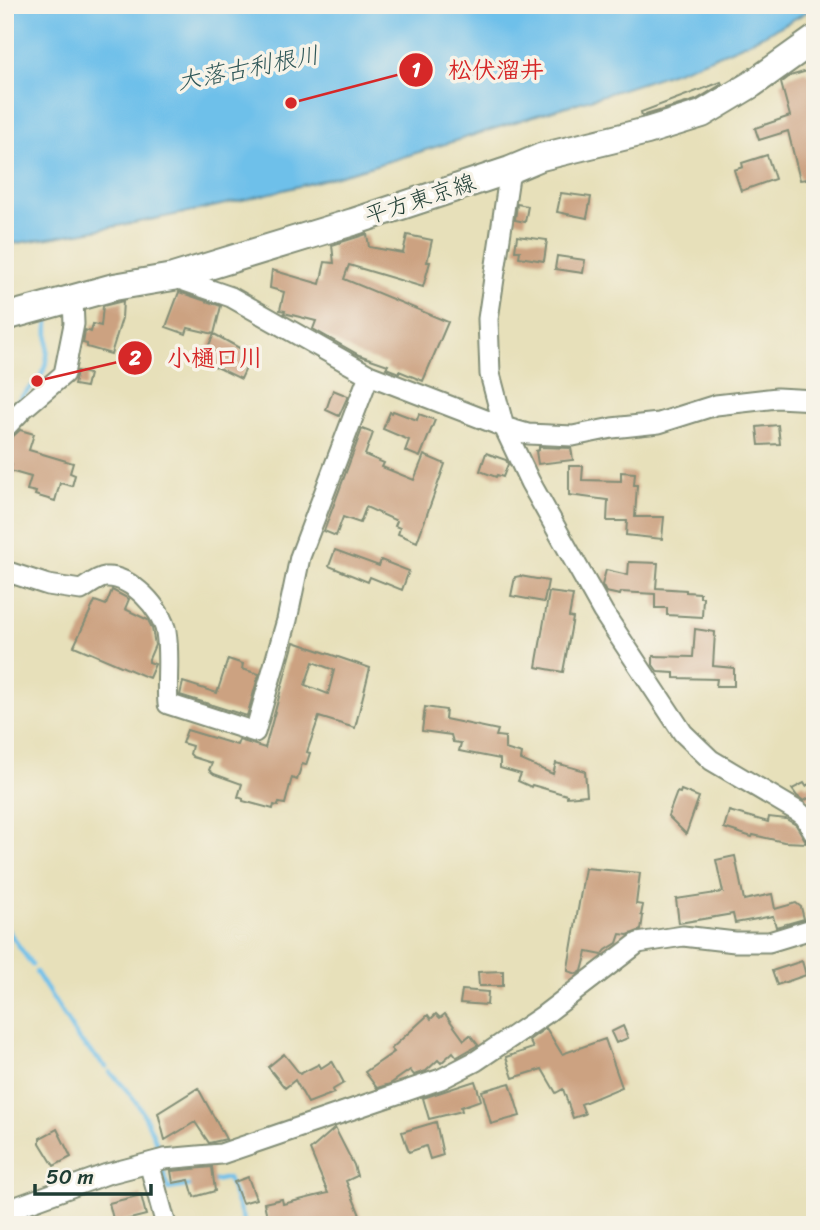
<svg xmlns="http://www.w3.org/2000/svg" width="820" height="1230" viewBox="0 0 820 1230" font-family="Sriracha,'Klee One',sans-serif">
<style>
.water{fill:#6ec0ea;stroke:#467e8f;stroke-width:2}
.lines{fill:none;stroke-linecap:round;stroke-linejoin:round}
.stream{stroke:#6ec0ea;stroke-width:4.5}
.building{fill:#cca281;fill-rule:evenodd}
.street-casing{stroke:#838e77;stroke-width:23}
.secondary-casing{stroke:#838e77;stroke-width:30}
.street{stroke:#fff;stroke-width:19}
.secondary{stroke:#fff;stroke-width:26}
.labels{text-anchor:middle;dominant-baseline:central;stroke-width:7;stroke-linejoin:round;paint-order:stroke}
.street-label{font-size:23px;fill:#1f3d34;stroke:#f7f3e8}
.water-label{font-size:24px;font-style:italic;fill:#2f5758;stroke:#f7f3e8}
.leader{fill:none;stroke:#d62828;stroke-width:2.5}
.callout-dot{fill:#d62828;stroke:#f7f3e8;stroke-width:2.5}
.mark-label{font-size:21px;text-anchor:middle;font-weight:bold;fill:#fff}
.callout-label{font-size:24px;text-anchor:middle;font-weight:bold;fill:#d62828;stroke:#f7f3e8;stroke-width:7;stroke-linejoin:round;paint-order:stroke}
</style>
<rect width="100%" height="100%" fill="#f7f3e8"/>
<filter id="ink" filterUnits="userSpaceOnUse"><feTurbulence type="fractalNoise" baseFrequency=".0143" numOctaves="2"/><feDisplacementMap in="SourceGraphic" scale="14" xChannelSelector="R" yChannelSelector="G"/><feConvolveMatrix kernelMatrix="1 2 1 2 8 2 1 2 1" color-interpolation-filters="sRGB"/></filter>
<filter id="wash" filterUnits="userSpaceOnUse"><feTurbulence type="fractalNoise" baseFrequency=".00686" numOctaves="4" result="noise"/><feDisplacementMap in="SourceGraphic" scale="28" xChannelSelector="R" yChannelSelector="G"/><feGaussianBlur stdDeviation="1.57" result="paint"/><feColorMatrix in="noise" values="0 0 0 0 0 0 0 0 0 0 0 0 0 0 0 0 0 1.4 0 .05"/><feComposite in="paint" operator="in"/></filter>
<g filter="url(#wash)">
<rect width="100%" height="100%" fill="#e7e0ba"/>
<path class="water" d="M 5,5 L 815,5 L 815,7 C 728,60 631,87 534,116 C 449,143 362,171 275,192 C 186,215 96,231 5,245 Z"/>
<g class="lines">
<path class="stream" d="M 17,402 C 23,394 30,389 37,381 C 51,366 47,340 48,320
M 5,926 L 32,965
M 36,972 L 79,1040 L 106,1067
M 110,1072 C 137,1099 146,1114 159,1150
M 160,1167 L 162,1167 L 168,1189 L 193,1185
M 209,1182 L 228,1178 L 245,1225"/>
</g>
<g id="blocks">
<path class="building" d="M 807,71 L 807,74 L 812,72 L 815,81 L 815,178 L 800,180 L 788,131 L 759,140 L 755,128 L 790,116 L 781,83 L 790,76 Z
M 721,82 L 722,84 L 696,100 L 642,116 L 641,112 Z
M 767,155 L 775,179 L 741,191 L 734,170 L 743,167 L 742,163 Z
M 561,193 L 591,197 L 587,218 L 557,212 Z
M 517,204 L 528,206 L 525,222 L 515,220 Z
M 367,234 L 369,247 L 403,253 L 407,235 L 432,240 L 427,262 L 430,262 L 423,287 L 349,265 L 344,279 L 448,322 L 423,381 L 399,371 L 399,373 L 386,368 L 388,365 L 359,355 L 313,329 L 316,321 L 284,313 L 285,311 L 280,310 L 284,292 L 270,288 L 272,270 L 320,284 L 325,262 L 334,263 L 332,245 Z
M 517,236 L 547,240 L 544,261 L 519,257 L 520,251 L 515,251 Z
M 557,256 L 585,260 L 583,273 L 555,269 Z
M 179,292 L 221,306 L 214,334 L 188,328 L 186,334 L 166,327 Z
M 123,301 L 122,318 L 111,354 L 87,347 L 87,344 L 83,343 L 85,330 L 91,332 L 93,324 L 101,326 L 103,306 Z
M 214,334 L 252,355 L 241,379 L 202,360 Z
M 77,371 L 89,374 L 86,387 L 74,385 Z
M 333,390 L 348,396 L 339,416 L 326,410 Z
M 393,411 L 417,420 L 419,414 L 435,420 L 420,457 L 405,451 L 409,440 L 383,429 L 390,412 L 392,413 Z
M 778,425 L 780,444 L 759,445 L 757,427 Z
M 362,429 L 373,433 L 365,455 L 384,463 L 382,467 L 414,480 L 424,455 L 445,464 L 417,542 L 398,534 L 400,528 L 395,526 L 397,521 L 366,507 L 360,523 L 343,517 L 336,536 L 324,531 Z
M 20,430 L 34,434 L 29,450 L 73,463 L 70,473 L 75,475 L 72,486 L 60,483 L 55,501 L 35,495 L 36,492 L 27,490 L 31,477 L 10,471 L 12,464 L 5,461 L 10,439 Z
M 539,447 L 571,448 L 573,460 L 538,464 L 536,451 L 539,450 Z
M 486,453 L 506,460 L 508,464 L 503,477 L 497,475 L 496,477 L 480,471 Z
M 569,466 L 583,466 L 582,480 L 621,481 L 621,472 L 635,473 L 634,485 L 637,485 L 635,517 L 664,517 L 662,539 L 626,535 L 627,521 L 607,521 L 608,500 L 569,495 Z
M 335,550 L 379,566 L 381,560 L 409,571 L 402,590 L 370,577 L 368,582 L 329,566 Z
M 629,562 L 658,563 L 656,588 L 686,590 L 686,592 L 700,593 L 700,597 L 703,597 L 702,617 L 667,615 L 667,608 L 655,608 L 655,594 L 621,592 L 620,595 L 606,592 L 602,585 L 606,570 L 628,575 Z
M 520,576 L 548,581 L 544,602 L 511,596 L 515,577 Z
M 112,590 L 129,599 L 125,609 L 148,620 L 152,628 L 155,645 L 149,659 L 149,662 L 155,664 L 149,678 L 74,646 L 95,601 L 106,605 Z
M 549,592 L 573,595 L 569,617 L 573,618 L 563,672 L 536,667 Z
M 695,629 L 715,632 L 713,666 L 734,668 L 734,686 L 716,686 L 717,679 L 674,678 L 674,673 L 658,672 L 653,665 L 653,656 L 693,657 Z
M 294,642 L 370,668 L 355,728 L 319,717 L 307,752 L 310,753 L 306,765 L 302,764 L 297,780 L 292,778 L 291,781 L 285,804 L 279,803 L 278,806 L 274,805 L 273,809 L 243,801 L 243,799 L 238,797 L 242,784 L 214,774 L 209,770 L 212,763 L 193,757 L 190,754 L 192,746 L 182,743 L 187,730 L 237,745 L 239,740 L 265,748 ZM 313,662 L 334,670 L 328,694 L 305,685 Z
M 228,659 L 243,664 L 242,669 L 259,674 L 247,716 L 180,695 L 183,682 L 217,693 Z
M 425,707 L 446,710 L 445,719 L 498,730 L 496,736 L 505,737 L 505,749 L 522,754 L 521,760 L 553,774 L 556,763 L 585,771 L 587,795 L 567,797 L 567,795 L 532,785 L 531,787 L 518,781 L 521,774 L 500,768 L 500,759 L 459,751 L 461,743 L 453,742 L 451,735 L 422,731 Z
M 804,783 L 806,786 L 809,784 L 815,794 L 804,801 L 797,796 L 792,789 Z
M 681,790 L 699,797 L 686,834 L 668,816 L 677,792 L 680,793 Z
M 729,811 L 768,822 L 769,817 L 786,819 L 796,825 L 807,843 L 784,842 L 753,835 L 752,837 L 724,828 Z
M 735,856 L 744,900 L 772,894 L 775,909 L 796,903 L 801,907 L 804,919 L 776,927 L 773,916 L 735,923 L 733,914 L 679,923 L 676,899 L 723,892 L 716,860 Z
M 585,868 L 640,873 L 636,904 L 643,905 L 641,915 L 643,916 L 641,930 L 628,935 L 620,934 L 617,943 L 606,950 L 602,955 L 587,952 L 582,971 L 577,974 L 568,971 L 568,968 Z
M 802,961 L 806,975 L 777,985 L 772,971 Z
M 503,971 L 503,986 L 479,986 L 478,972 Z
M 462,990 L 488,992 L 487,1005 L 460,1003 Z
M 436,1014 L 440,1018 L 445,1014 L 464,1040 L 470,1035 L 478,1045 L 457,1057 L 453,1052 L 441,1063 L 438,1060 L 426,1071 L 414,1075 L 410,1070 L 390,1084 L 377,1088 L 365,1072 L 394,1052 L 391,1049 L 428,1015 L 431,1019 Z
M 623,1026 L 628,1038 L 616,1043 L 611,1032 Z
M 546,1028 L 562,1054 L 605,1039 L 622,1087 L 581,1104 L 585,1114 L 573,1118 L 563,1089 L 556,1093 L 542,1069 L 513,1078 L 506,1057 L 533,1048 L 529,1040 Z
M 284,1054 L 300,1074 L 319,1064 L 321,1068 L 332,1061 L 344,1083 L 332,1090 L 334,1093 L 308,1103 L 295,1080 L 285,1088 L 268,1067 Z
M 475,1081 L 481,1100 L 461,1107 L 462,1111 L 429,1119 L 423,1098 Z
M 510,1083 L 520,1116 L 491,1124 L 482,1091 Z
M 198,1088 L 226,1139 L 209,1143 L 195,1122 L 165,1140 L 158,1113 Z
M 436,1122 L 443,1155 L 430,1159 L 426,1146 L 409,1152 L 402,1132 Z
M 335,1128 L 354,1165 L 357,1176 L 346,1181 L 362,1220 L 350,1225 L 322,1225 L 321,1222 L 308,1225 L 269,1225 L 264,1203 L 282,1199 L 283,1204 L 328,1193 L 310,1150 Z
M 57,1129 L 71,1157 L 54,1166 L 40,1143 L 40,1138 Z
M 212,1167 L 215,1191 L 194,1197 L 189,1180 L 173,1183 L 171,1171 Z
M 248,1177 L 256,1199 L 242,1203 L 234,1182 Z
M 141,1195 L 146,1215 L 114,1223 L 109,1203 Z"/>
</g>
</g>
<g filter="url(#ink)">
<use href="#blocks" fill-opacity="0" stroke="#838e77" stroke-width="2"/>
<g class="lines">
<defs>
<path id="street" d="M 510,170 L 488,319 L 490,374 L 504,427 L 530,482 L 603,612 L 683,733 L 711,760 L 799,812 L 805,817 L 815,834
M 173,277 L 231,297 L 369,375 L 504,427 L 528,434 L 573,436 L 612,428 L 659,423 L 716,405 L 777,398 L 815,400
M 5,428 L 24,408 L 64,374 L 74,324 L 73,300
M 5,571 L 48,585 L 81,590 C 88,586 97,578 105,577 C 131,575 162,609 166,632 C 170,656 166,680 168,704 L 255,732 L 287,620 L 300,557 L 369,375
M 149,1163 L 166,1225
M 5,1207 L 16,1207 L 107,1174 L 149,1163 L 164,1159 L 221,1154 L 441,1079 L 476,1061 L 544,1015 L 638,943 L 683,936 L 735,942 L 769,942 L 815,928"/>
<path id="secondary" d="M 5,317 L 114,287 L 173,277 L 353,222 L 510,170 L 541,157 L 647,131 L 702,114 L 752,84 L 815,39"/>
</defs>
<use href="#street" class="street-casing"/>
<use href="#secondary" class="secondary-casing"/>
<use href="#street" class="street"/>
<use href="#secondary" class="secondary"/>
</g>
</g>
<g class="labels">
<g class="street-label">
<text transform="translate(420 199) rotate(-18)">平方東京線</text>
</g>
<g class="water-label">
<text transform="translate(248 68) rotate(-11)">大落古利根川</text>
</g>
</g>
<path class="leader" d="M291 103L416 70M37 381L135 358"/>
<g class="callout-dot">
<circle cx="291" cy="103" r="7"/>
<circle cx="37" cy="381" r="7"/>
<circle cx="416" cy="70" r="18"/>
<circle cx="135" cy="358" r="18"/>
</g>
<g class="mark-label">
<text x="416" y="77">1</text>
<text x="135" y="365">2</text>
</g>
<g class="callout-label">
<text x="496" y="78">松伏溜井</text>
<text x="215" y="366">小樋口川</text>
</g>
<rect width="820" height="1230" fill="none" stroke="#f7f3e8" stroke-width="28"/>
<path d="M35 1184v10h116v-10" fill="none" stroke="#1f3d34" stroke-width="3.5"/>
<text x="46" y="1184" font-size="21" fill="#1f3d34" stroke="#f7f3e8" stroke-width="5" paint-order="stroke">50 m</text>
</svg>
